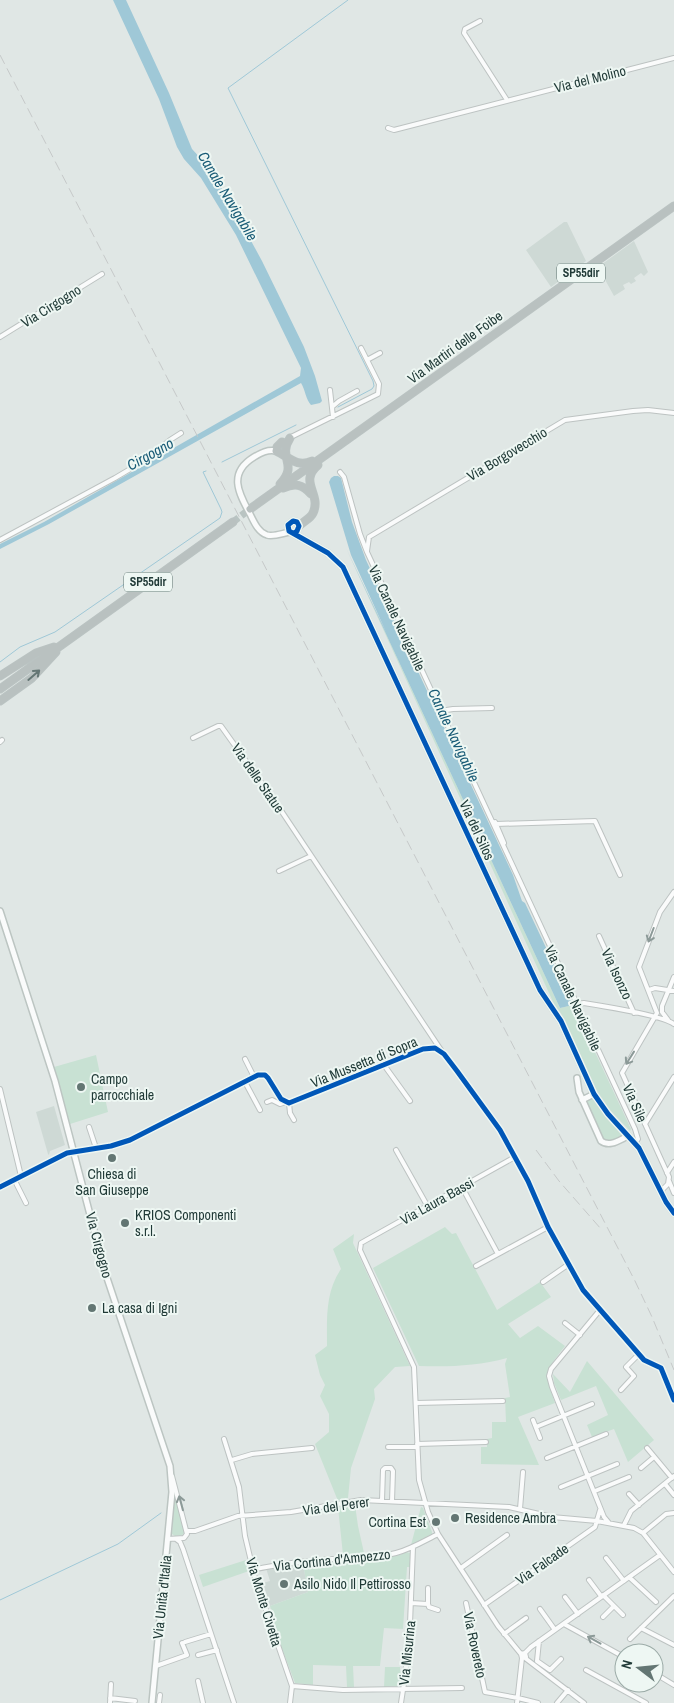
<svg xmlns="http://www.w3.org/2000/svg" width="674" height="1703" viewBox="0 0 674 1703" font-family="'Archivo Narrow',sans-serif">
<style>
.built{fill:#ced9d5}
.green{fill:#c8e1d3}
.water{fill:#9fc8d7}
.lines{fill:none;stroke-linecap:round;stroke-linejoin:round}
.stream{stroke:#9fc8d7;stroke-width:1}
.highway-tunnel{stroke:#b9c4c2;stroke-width:7;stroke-dasharray:7 3.5;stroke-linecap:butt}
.street-casing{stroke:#bdc3c2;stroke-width:6}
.secondary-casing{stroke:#bcc5c2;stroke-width:8}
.highway-casing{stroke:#bac3c2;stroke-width:9}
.street{stroke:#fafbfb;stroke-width:4}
.secondary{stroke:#fafbfb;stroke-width:5}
.highway{stroke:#b9c1c0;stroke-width:7}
.rail{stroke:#c6c9c9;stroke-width:1;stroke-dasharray:10 5;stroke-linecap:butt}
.cycleway-casing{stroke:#eef7f3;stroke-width:8}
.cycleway{stroke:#0057b8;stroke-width:5}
.oneway{stroke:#647674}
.oneway2{stroke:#8c9a98}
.poi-dot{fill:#637673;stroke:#eef7f3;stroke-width:2}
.labels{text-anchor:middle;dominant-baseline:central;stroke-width:4;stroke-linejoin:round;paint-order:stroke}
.shield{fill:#eef7f3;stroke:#5d726f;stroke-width:1}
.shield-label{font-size:12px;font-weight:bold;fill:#1f3936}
.street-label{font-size:14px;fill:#1f3936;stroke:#eef7f3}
.poi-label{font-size:14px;fill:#1f3936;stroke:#eef7f3;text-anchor:start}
.water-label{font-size:15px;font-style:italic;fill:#185b76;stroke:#eef7f3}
</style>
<rect width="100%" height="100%" fill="#e0e7e5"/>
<path class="built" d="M 564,222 L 567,222 L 586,261 L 551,287 L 526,250 Z
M 634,241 L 648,272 L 644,276 L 641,273 L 634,278 L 636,281 L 631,284 L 629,282 L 623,285 L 625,289 L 614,296 L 598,267 Z
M 54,1106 L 65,1145 L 50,1151 L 49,1155 L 48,1154 L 36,1112 Z
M 303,1564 L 308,1592 L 270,1606 L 263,1583 L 270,1581 L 266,1568 Z"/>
<path class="green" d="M 346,548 L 560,1008 L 573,1005 L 631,1129 L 630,1131 L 611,1111 L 597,1091 L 560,1012 L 554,1004 Z
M 96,1055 L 108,1112 L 70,1124 L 54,1067 Z
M 592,1097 L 611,1121 L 624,1135 L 608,1142 L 602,1139 L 586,1101 Z
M 445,1227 L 452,1234 L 456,1233 L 497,1310 L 540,1282 L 551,1297 L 508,1324 L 520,1338 L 538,1326 L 565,1346 C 545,1372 544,1371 555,1403 L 518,1417 L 539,1465 L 481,1464 L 481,1447 L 487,1447 L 487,1439 L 492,1438 L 492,1422 L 506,1422 L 505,1398 L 510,1397 L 505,1364 L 507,1358 C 478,1366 449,1367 419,1366 L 373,1268 Z
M 354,1234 L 353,1243 L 410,1366 L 395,1367 L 374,1389 L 375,1399 L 351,1468 L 348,1498 L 338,1501 L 315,1444 L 329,1432 L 329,1414 L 320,1396 L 325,1385 L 320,1375 L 315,1355 L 327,1346 C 327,1320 325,1292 341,1269 L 333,1249 Z
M 587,1361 L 654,1440 L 628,1462 L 614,1429 L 592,1437 L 587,1425 L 608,1415 L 596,1386 L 561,1400 L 554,1383 L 553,1374 L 570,1392 Z
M 175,1492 L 186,1532 L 182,1535 L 175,1536 L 172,1534 Z
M 355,1505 L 358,1526 L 364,1553 L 362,1553 L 362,1555 L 343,1555 L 338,1507 Z
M 421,1507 L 423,1508 L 432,1532 L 432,1534 L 411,1545 Z
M 406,1552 L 410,1553 L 411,1567 L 407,1567 L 403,1629 L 384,1628 L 380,1666 L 353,1666 L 354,1687 L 347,1687 L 346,1666 L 313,1665 L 313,1685 L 295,1683 L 269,1614 L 272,1613 L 270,1606 L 308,1592 L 303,1564 L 362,1560 L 400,1555 Z
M 246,1560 L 249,1571 L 203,1587 L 199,1575 Z
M 385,1667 L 400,1667 L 400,1671 L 403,1671 L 400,1686 L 384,1687 Z"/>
<path class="water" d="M 113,0 L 126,0 L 169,93 L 192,149 L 204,162 L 226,195 L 262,261 L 304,347 L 315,376 L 322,401 L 320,403 L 311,405 C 306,400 305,389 301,383 L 49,524 L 0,549 L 0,544 L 44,522 L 300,376 L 301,368 L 236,235 L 201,178 L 184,159 L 177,147 L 159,99 Z
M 334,476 L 338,476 L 341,478 L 352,522 L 366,560 L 513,875 L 522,901 L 525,903 L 573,1005 L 560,1008 L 346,548 L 387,634 L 351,555 L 329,482 L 331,478 Z"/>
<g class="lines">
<path class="stream" d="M 338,407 L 372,389 L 374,386 L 373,381 L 228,88 L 348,0
M 222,462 L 296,425
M 0,662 L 20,647 L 55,632 L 220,518 L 222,512 L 221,509 L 203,472 L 206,471
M 0,1600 L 118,1544 L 161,1513"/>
<path class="highway-tunnel" d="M 233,522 L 250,509"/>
<defs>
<path id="street" d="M 480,21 L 465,29 L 464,33 L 507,100
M 388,128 L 394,130 L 674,58
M 0,337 L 102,274
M 367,360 L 380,353
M 330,390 L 333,417
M 332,407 L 339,401 L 357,391
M 289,438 L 378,394 L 379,384 L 361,348
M 340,472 L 344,477 L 360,534 L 367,552 L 635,1129 L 638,1139 L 635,1143
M 0,540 L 115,478 L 142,462 L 170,440 L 181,433
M 367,551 L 369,537 L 565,420 L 633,411 L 648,410 L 674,413
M 440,711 L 453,709 L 492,708
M 193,738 L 218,726 L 221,726 L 278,806 L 441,1050
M 0,742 L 2,740
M 495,822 L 504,843
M 496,824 L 595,821 L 620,875
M 279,871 L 311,856
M 599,936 L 634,1013
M 649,990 L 655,988 L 674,991
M 576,1004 L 584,1003 C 603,1006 661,1015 674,1024
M 668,1020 L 662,1012 L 662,1006 L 674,977
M 245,1059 L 254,1077
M 384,1065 L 410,1101
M 245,1082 L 260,1110
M 0,1089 L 21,1176
M 267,1102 L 272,1100 L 280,1104 L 286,1102
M 289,1103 L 290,1113 L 294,1120
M 645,1124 L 674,1077
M 89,1127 L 96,1148
M 396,1150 L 428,1207
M 515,1157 L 361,1243 L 360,1250 L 414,1367 L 419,1480 L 428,1512 L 438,1534 L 498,1626 L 521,1654 L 522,1658 L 526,1657 L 525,1653 L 521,1654
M 667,1173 L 674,1162
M 14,1179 L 26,1203
M 669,1181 L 674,1193
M 0,1187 L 67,1153 L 111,1146 L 130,1140 L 258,1075 L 265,1075 L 268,1078 L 281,1099 L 289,1103 L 423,1049 L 435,1048 L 444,1054 L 457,1071 L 500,1130 L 528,1181 L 548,1227 L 583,1290 L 644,1360 L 661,1368 L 674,1400
M 462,1187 L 498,1254
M 661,1191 L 668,1184 L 669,1177 L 622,1073 L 657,1013 L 639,967 L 660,912 L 674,892
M 476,1266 L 548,1227
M 543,1282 L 569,1264
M 600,1310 L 551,1369 L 549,1376 L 552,1387 L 604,1517 L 609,1523
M 565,1323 L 580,1335
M 621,1390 L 634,1376 L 626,1367 L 639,1354
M 416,1403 L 503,1401
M 533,1420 L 540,1438
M 536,1427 L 592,1404
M 224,1439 L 239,1487 L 245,1536 L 255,1578 L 292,1686 L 343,1690 L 462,1688
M 417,1444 L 486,1442
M 388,1447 L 417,1447
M 647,1448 L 672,1478
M 547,1458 L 606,1434
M 232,1460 L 252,1454 L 312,1448
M 641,1468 L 654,1457
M 665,1484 L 674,1495
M 561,1487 L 617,1464
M 595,1491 L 629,1477
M 629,1494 L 639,1505
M 382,1500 L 383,1470 L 385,1468 L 391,1468 L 393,1471 L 392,1501
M 520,1509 L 523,1472
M 624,1525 L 631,1511 L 674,1476
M 187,1531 L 195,1531 L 238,1516 L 291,1512 L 361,1500 L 509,1507 L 552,1517 L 597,1521 L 634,1528 L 643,1533 L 674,1572
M 643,1533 L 666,1514 L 674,1513
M 168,1539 L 184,1538 L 187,1534 L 172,1476
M 176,1539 L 180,1542 L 183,1549 L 234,1703
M 606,1558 L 624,1581
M 461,1568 L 507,1535
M 252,1570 C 278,1564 305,1561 332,1559 C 353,1558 376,1558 396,1553 C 411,1549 424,1541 438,1534
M 629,1577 L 656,1602
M 589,1580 L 601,1596
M 428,1588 L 428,1604
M 603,1595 L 623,1615
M 565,1597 L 578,1614
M 411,1603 L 428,1604 L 429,1607 L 438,1610
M 466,1603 L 485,1692 L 518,1698 L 538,1703
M 484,1605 L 595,1527 L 600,1510
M 540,1609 L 555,1630
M 603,1617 L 614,1606
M 564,1624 L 624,1657
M 641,1628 L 674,1645
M 504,1634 L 526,1618
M 630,1639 L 674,1596
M 539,1641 L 537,1661 L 550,1670 L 561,1659
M 185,1642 L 211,1634
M 525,1653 L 531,1647 L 660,1555
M 198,1655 L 217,1650
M 525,1658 L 584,1703
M 156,1666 L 187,1655 L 182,1643
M 586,1670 L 646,1703
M 654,1673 L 674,1685
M 198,1681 L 203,1703
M 110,1698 L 135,1701
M 110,1703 L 111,1684
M 159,1703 L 160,1695
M 290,1703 L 292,1686
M 401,1703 L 405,1677 L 410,1624 L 413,1547
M 517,1703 L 522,1658
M 557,1703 L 568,1690"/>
<path id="secondary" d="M 276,451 C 268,449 261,453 254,457 C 228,473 238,492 250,514 C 254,522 258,532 267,535 C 274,537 283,533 290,532
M 294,533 L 297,531 L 299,526 L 297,522 L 293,521 L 288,525 L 289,531 L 328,553 L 343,567 L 540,990 L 561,1021 L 594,1094 L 608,1114 L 639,1148 L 666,1202 L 674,1213
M 0,911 L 55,1081 L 105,1272 L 170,1466 L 172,1492 L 152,1703
M 577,1078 L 579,1092 L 601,1141 C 609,1147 618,1141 626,1137
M 582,1100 L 594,1094"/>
<path id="highway" d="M 282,442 L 277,447 L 276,451 C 289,457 297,468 312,461
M 280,484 C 299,464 277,458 290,438
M 283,488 C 295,483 302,484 311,494
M 250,509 L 674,206
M 299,526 C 303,522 311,518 313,513 C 322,494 298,482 318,465
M 0,676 L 36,653 L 54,647
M 0,689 L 233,522
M 0,701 L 32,678 L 56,652"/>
</defs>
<use href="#street" class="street-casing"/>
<use href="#secondary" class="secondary-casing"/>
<use href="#highway" class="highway-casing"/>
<use href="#street" class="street"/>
<use href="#secondary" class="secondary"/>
<use href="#highway" class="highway"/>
<path class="rail" d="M 0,55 L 635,1281 L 652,1317 L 674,1370
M 536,1150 L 559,1181 L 601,1229"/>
<defs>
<path id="cycleway" d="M 294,533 L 297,531 L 299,526 L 297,522 L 293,521 L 288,525 L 289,531 L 328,553 L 343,567 L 540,990 L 561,1021 L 594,1094 L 608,1114 L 639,1148 L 666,1202 L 674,1213
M 0,1187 L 67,1153 L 111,1146 L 130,1140 L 258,1075 L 265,1075 L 268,1078 L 281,1099 L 289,1103 L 423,1049 L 435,1048 L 444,1054 L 457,1071 L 500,1130 L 528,1181 L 548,1227 L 583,1290 L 644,1360 L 661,1368 L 674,1400"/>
</defs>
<use href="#cycleway" class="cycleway-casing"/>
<use href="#cycleway" class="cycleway"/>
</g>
<defs><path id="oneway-shaft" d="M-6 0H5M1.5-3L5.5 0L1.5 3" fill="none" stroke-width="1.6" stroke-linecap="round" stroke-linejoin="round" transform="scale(1.25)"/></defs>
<use class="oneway" href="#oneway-shaft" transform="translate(34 675) rotate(-41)"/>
<g class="oneway2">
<use href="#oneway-shaft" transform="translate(651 935) rotate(111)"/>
<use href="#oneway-shaft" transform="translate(630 1058) rotate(122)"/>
<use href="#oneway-shaft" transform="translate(181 1503) rotate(-105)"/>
<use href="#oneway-shaft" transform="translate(594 1640) rotate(-151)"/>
</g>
<g class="poi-dot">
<circle cx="81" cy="1087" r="5"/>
<circle cx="112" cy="1158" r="5"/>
<circle cx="125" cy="1223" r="5"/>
<circle cx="92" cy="1308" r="5"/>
<circle cx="455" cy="1518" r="5"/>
<circle cx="436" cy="1522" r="5"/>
<circle cx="284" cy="1584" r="5"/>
</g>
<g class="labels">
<g class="shield">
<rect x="557" y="263.5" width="48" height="19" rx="4"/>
<rect x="124" y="572.5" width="48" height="19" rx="4"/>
</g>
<g class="shield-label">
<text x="581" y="273">SP55dir</text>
<text x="148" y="582">SP55dir</text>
</g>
<g class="street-label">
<text transform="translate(590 79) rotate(-14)">Via del Molino</text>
<text transform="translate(51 306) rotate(-32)">Via Cirgogno</text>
<text transform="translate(455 347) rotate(-36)">Via Martiri delle Foibe</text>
<text transform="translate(507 454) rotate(-31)">Via Borgovecchio</text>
<text transform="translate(397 618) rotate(65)">Via Canale Navigabile</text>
<text transform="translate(258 778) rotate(55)">Via delle Statue</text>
<text transform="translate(477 830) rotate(65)">Via del Silos</text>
<text transform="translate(617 974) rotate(65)">Via Isonzo</text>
<text transform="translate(573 998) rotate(65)">Via Canale Navigabile</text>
<text transform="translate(364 1062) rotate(-22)">Via Mussetta di Sopra</text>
<text transform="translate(635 1103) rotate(66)">Via Sile</text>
<text transform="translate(437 1201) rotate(-29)">Via Laura Bassi</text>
<text transform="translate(99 1245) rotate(75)">Via Cirgogno</text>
<text transform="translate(336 1506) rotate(-8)">Via del Perer</text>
<text transform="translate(332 1560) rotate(-6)">Via Cortina d'Ampezzo</text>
<text transform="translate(542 1564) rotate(-35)">Via Falcade</text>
<text transform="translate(162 1597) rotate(-84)">Via Unità d'Italia</text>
<text transform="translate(264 1602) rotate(73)">Via Monte Civetta</text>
<text transform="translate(475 1645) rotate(78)">Via Rovereto</text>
<text transform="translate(407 1653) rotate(-84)">Via Misurina</text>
</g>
<g class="poi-label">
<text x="91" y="1079">Campo<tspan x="91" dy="16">parrocchiale</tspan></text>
<text x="112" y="1174" text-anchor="middle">Chiesa di<tspan x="112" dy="16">San Giuseppe</tspan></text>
<text x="135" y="1215">KRIOS Componenti<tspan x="135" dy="16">s.r.l.</tspan></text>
<text x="102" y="1308">La casa di Igni</text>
<text x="465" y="1518">Residence Ambra</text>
<text x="426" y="1522" text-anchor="end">Cortina Est</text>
<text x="294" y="1584">Asilo Nido Il Pettirosso</text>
</g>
<g class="water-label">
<text transform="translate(228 196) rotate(59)">Canale Navigabile</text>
<text transform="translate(150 454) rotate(-29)">Cirgogno</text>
<text transform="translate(454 735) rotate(65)">Canale Navigabile</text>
</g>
</g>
<g transform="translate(639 1668) rotate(286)"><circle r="24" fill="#eef7f3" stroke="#9baba7"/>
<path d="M0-4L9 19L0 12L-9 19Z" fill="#637673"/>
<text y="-8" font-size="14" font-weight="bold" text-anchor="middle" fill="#1f3936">N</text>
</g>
</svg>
